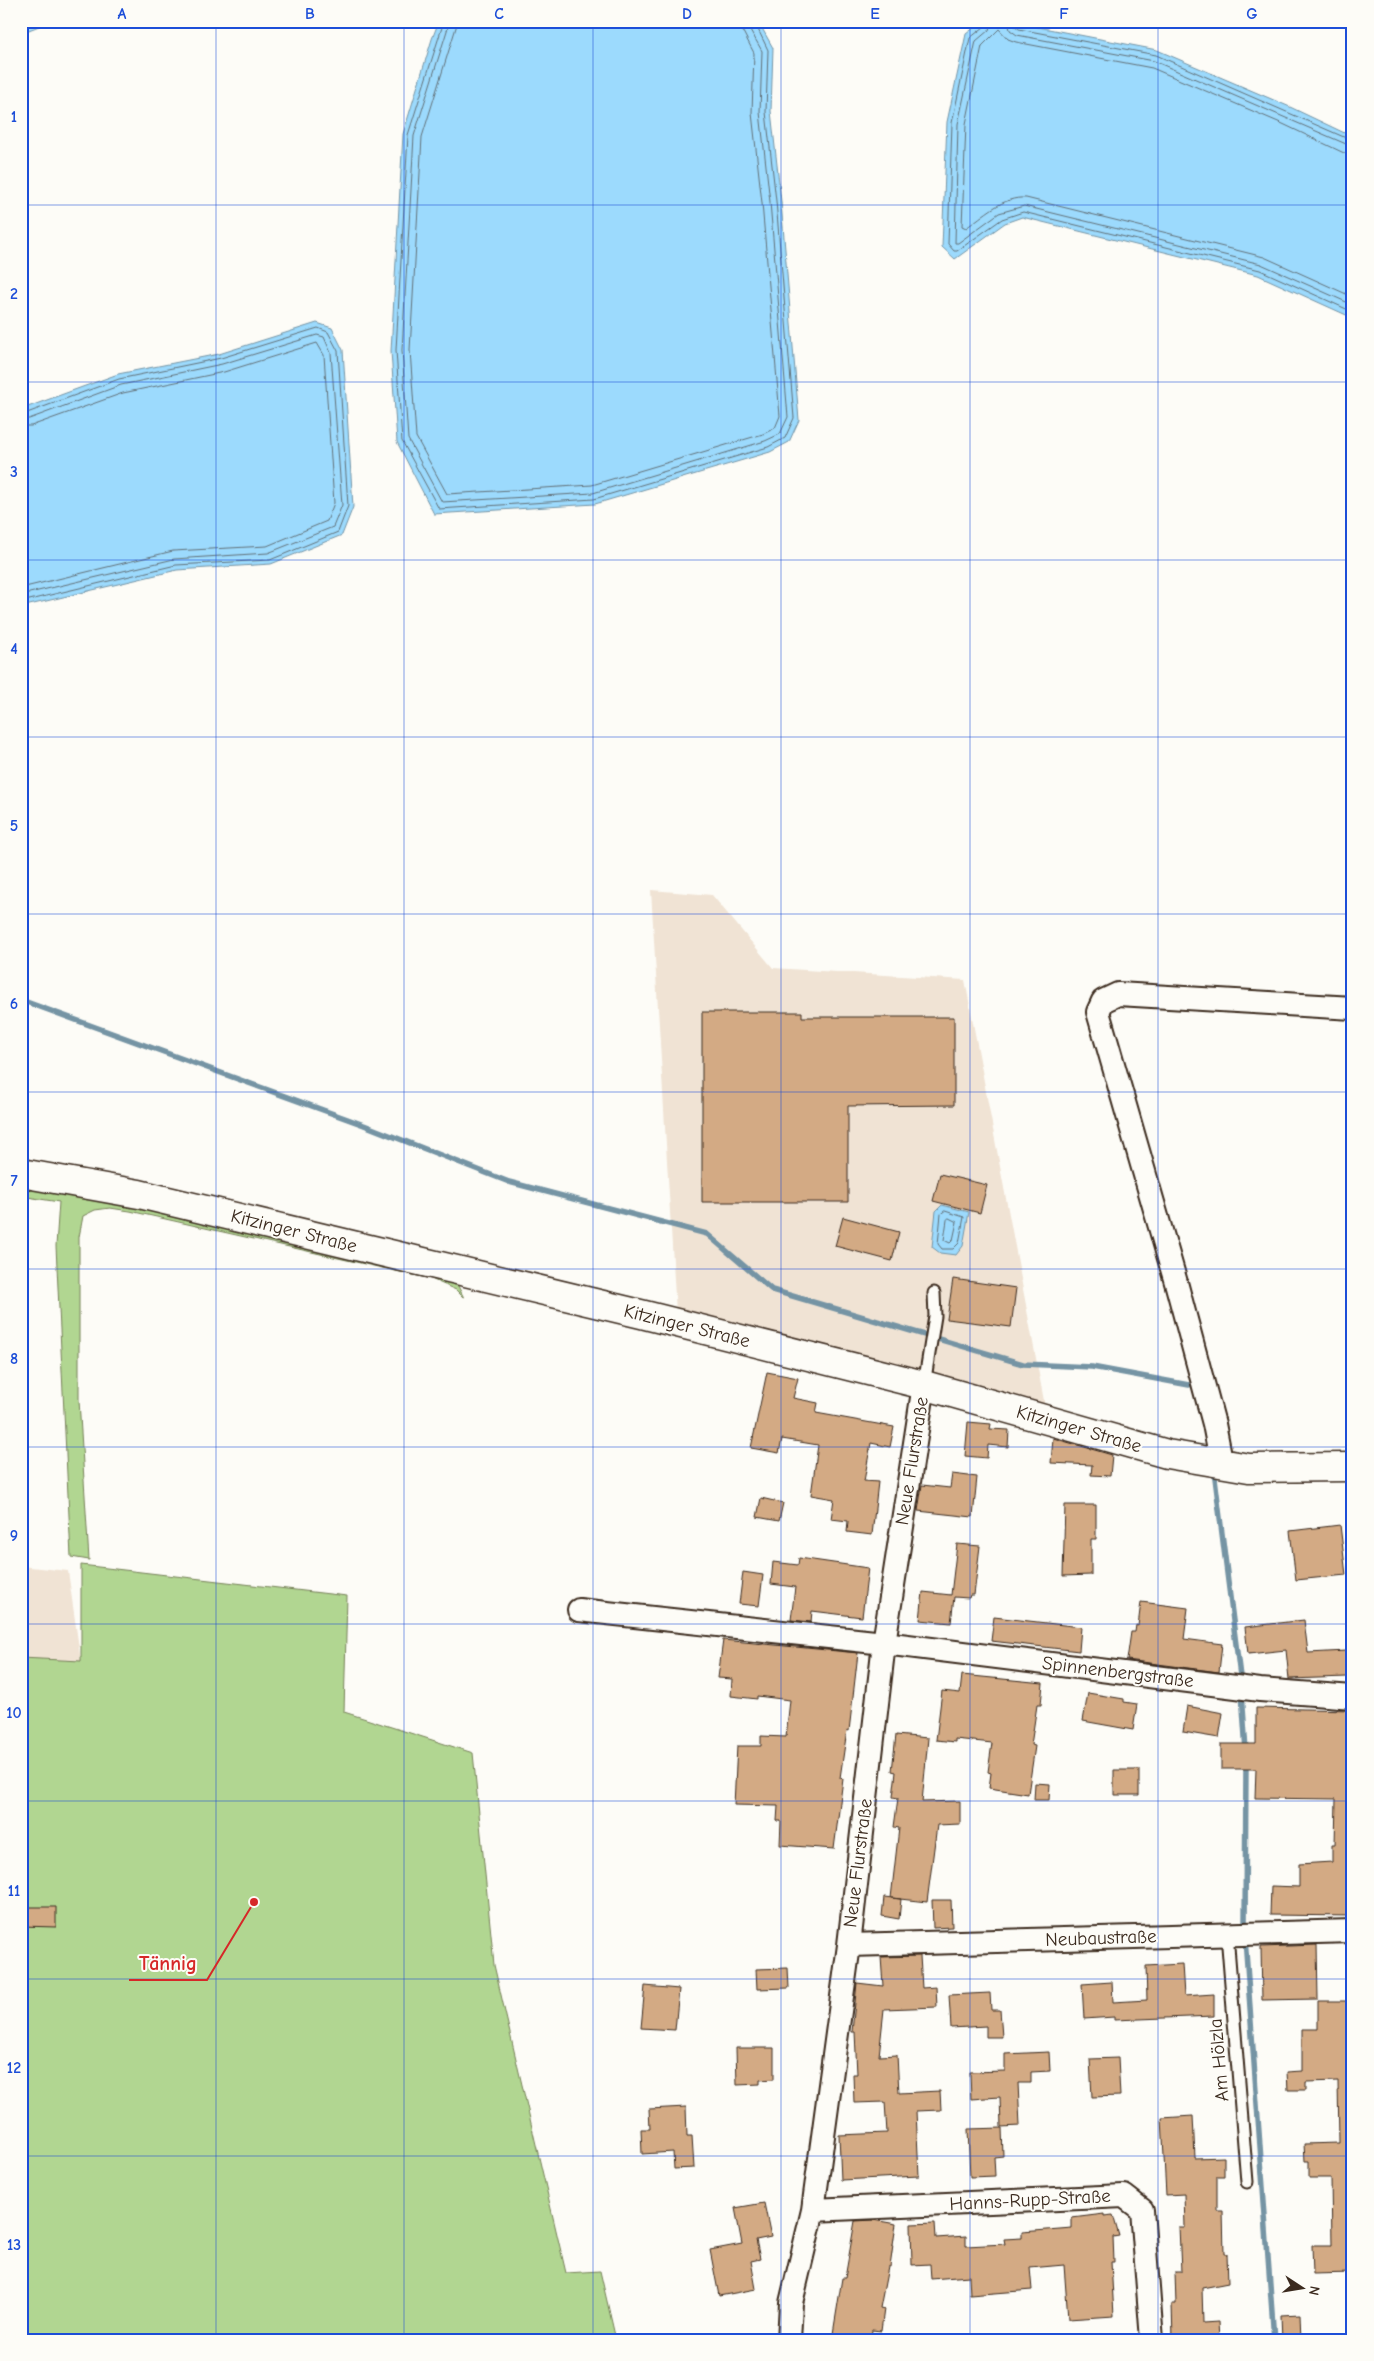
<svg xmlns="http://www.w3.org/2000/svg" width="1374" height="2361" viewBox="0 0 1374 2361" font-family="'Comic Neue',sans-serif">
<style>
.built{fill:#f0e3d4}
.green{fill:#b1d691;stroke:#768058}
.water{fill:#9cdafd;stroke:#7594a4}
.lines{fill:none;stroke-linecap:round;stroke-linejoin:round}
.shore{stroke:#627077;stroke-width:1}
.stream{stroke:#7594a4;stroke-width:5.5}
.building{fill:#d3aa84;stroke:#3b2a1e}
.lane-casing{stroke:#3b2a1e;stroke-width:15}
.street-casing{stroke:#3b2a1e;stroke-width:26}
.secondary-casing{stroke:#3b2a1e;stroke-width:31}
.lane{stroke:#fdfcf7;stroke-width:11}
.street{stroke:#fdfcf7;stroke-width:22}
.secondary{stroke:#fdfcf7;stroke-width:28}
.grid{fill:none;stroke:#1d4ed8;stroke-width:1;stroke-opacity:0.55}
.labels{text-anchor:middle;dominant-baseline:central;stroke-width:4;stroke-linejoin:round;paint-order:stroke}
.street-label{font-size:19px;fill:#3b2a1e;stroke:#fdfcf7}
.leader{fill:none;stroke:#d62828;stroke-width:2}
.callout-dot{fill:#d62828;stroke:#fdfcf7;stroke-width:2}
.callout-label{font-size:20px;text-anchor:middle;font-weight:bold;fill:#d62828;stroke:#fdfcf7;stroke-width:4;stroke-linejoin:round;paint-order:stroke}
.neatline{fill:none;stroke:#1d4ed8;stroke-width:2}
.grid-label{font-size:16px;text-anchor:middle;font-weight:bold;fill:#1d4ed8}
</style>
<rect width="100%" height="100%" fill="#fdfcf7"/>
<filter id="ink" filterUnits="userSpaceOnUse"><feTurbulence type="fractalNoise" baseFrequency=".02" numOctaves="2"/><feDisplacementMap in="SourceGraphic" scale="10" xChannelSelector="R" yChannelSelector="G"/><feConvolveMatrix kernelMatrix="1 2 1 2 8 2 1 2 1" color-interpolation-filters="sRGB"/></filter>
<g filter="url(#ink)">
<path class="built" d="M 651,890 L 712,895 L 773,968 L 965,980 L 1047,1417 L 676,1313 Z
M 21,1566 L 68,1571 L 81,1662 L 21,1658 Z"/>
<path class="green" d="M 21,1181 L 444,1276 L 457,1284 L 464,1298 L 456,1290 L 431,1279 L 130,1211 L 110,1208 L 95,1210 L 83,1216 L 79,1237 L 79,1400 L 89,1560 L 71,1557 L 56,1246 L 59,1202 L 21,1196 Z
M 81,1565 L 347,1596 L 344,1712 L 473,1753 L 494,1965 L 566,2273 L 600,2271 L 616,2340 L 21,2340 L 21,1658 L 81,1661 Z"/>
<path class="water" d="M 21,21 L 52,21 L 21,33 Z
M 439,21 L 758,21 L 773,48 L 771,111 L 781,201 L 799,420 L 789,442 L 770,452 L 595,504 L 434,514 L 397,442 L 391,351 L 403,134 L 432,39 Z
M 983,21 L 1007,21 L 1157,50 L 1290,107 L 1353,137 L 1353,318 L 1258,275 L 1022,217 L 1005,223 L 955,259 L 942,247 L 947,122 L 966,34 Z
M 317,323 L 332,328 L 343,350 L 353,507 L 342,535 L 271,564 L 177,570 L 21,607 L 21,407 L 25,408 L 118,374 L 219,354 Z
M 942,1205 L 969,1212 L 963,1246 L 956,1255 L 940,1253 L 932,1247 L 936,1211 Z"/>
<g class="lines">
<path class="shore" d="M 444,21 L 408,135 L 396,350 L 402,441 L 439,509 L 594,499 L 768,447 L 785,438 L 794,418 L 776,201 L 766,112 L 768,50 L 754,21
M 450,21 L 414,136 L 402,350 L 408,439 L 442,502 L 593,493 L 765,441 L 780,434 L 788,417 L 770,202 L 760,112 L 762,51 L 749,28 L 748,21
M 458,21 L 422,137 L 410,350 L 416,437 L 447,494 L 592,485 L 763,434 L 775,428 L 780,416 L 762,203 L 752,113 L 754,53 L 742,30 L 740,21
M 985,21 L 984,27 L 970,38 L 952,123 L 948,244 L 954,251 L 957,251 L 1002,219 L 1023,212 L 1260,270 L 1353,312
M 992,21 L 989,30 L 976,41 L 958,124 L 955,243 L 958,243 L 999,213 L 1024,206 L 1261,264 L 1353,305
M 1008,21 L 1010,30 L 1017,35 L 1154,61 L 1353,147
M 1014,21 L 1015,26 L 1019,29 L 1156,55 L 1353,141
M 1353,155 L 1344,153 L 1283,124 L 1152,68 L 1016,42 L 1008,39 L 999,29 L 982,46 L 966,124 L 962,226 L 966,228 C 983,216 1003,196 1026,198 L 1264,257 L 1353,297
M 21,412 L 27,413 L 119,379 L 221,358 L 318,328 L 328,332 L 338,351 L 348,506 L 338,532 L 270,560 L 176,565 L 21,602
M 21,419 L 29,419 L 121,385 L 222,364 L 317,335 L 324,337 L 331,353 L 342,505 L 333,527 L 268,553 L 174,559 L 21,595
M 21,426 L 31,426 L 123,393 L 224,372 L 317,343 L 324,355 L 334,503 L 327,521 L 267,546 L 173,551 L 21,588
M 945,1211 L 964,1217 L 959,1243 L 953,1249 L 942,1249 L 938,1244 L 941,1214 Z
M 949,1218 L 957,1222 L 953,1240 L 950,1243 L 944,1240 L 947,1220 Z"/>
<path class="stream" d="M 21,1000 L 364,1125 L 509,1182 L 707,1234 L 772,1290 L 1023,1364 L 1092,1367 L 1189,1385
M 1215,1478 L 1241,1684
M 1242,1693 L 1246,1751
M 1245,1929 L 1246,1763
M 1245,1938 L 1274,2340"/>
</g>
<path class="building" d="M 702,1012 L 802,1012 L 802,1017 L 954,1017 L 954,1105 L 848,1106 L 848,1202 L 702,1202 Z
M 940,1174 L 987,1185 L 980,1213 L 933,1201 Z
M 843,1217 L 899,1232 L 892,1261 L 835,1246 Z
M 953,1279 L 1016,1288 L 1011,1327 L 947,1319 Z
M 767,1372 L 798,1378 L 793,1398 L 818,1403 L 816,1413 L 894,1427 L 890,1447 L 871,1443 L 864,1481 L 878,1482 L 872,1535 L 847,1532 L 848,1521 L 831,1519 L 834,1499 L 811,1495 L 818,1445 L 782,1439 L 779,1453 L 751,1448 Z
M 968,1422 L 991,1424 L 990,1429 L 1009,1430 L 1008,1447 L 988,1445 L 987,1458 L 965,1456 Z
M 1053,1438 L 1112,1455 L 1110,1476 L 1091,1475 L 1092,1465 L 1051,1463 Z
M 952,1474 L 977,1477 L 973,1517 L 918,1511 L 922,1485 L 950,1488 Z
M 761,1498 L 783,1503 L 779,1521 L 757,1517 Z
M 1065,1505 L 1096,1505 L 1096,1539 L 1091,1539 L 1091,1575 L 1063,1576 Z
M 1340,1525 L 1346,1575 L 1296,1580 L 1290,1531 Z
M 957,1544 L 980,1546 L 974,1595 L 970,1595 L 969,1598 L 954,1597 L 951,1623 L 920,1620 L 923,1592 L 951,1595 Z
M 799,1558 L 868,1568 L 862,1617 L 812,1611 L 811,1622 L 791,1620 L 795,1587 L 771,1584 L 773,1562 L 798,1565 Z
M 743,1572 L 763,1575 L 759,1606 L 739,1604 Z
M 1141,1602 L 1188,1608 L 1184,1639 L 1222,1644 L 1219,1672 L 1127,1660 L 1131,1632 L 1135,1632 L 1136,1625 L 1138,1626 Z
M 994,1617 L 1081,1627 L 1079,1651 L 991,1641 Z
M 1304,1620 L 1308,1653 L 1347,1651 L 1347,1677 L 1289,1679 L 1286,1650 L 1248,1654 L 1245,1627 Z
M 723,1640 L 858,1653 L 849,1731 L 847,1730 L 840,1778 L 843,1779 L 834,1849 L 780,1845 L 781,1821 L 777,1821 L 778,1806 L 734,1805 L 737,1746 L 761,1746 L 761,1736 L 786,1737 L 790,1700 L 757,1696 L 757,1699 L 731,1696 L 732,1679 L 718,1678 Z
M 962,1675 L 1043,1683 L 1041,1705 L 1037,1705 L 1031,1745 L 1035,1746 L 1028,1794 L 989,1788 L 991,1773 L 988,1772 L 992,1743 L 955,1739 L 955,1742 L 936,1740 L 942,1691 L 960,1693 Z
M 1088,1693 L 1124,1699 L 1124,1702 L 1137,1704 L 1133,1730 L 1083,1721 Z
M 1187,1706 L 1223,1713 L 1219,1738 L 1183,1732 Z
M 1256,1708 L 1353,1710 L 1353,1845 L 1351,1845 L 1350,1882 L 1353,1882 L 1353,1916 L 1270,1915 L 1271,1886 L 1299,1887 L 1299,1864 L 1332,1862 L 1332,1845 L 1335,1845 L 1336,1799 L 1255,1798 L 1256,1769 L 1221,1769 L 1221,1744 L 1256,1744 Z
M 896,1735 L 928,1738 L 922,1802 L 960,1801 L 960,1824 L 937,1825 L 927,1902 L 891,1898 L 899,1828 L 894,1827 L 898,1798 L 893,1797 L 896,1772 L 892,1771 Z
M 1114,1770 L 1139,1770 L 1139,1795 L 1114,1795 Z
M 1035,1783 L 1050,1784 L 1049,1800 L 1034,1800 Z
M 884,1897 L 901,1899 L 899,1919 L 882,1916 Z
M 932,1900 L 951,1900 L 952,1927 L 933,1928 Z
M 21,1907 L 56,1907 L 56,1927 L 21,1926 Z
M 1317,1945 L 1318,1999 L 1262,2000 L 1261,1947 Z
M 920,1956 L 922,1988 L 936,1987 L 937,2007 L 884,2009 L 879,2056 L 897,2055 L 899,2093 L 940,2091 L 941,2110 L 916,2111 L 919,2176 L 841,2180 L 839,2135 L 887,2133 L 885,2102 L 854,2103 L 853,2074 L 857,2074 L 855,2032 L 852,2032 L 857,1983 L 883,1986 L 881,1957 Z
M 1182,1964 L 1184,1996 L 1214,1994 L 1214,2016 L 1114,2020 L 1114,2017 L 1084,2019 L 1082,1984 L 1112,1982 L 1113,2002 L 1147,2000 L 1146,1966 Z
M 788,1968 L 789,1988 L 757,1989 L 756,1969 Z
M 645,1986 L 679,1989 L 675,2030 L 641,2028 Z
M 990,1993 L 991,2010 L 1000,2010 L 1002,2037 L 986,2037 L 986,2026 L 951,2028 L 949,1995 Z
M 1318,2001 L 1353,2001 L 1353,2273 L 1313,2274 L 1312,2245 L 1332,2245 L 1331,2178 L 1309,2178 L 1309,2161 L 1305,2161 L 1304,2144 L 1339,2143 L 1338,2081 L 1306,2082 L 1306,2090 L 1288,2090 L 1287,2072 L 1302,2071 L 1302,2029 L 1318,2029 Z
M 736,2048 L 774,2048 L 774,2079 L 760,2080 L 760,2084 L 737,2085 Z
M 1049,2052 L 1050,2071 L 1031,2072 L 1031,2083 L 1018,2083 L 1020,2126 L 1001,2127 L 1000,2097 L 971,2099 L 970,2072 L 1005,2071 L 1005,2054 Z
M 1118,2058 L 1120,2096 L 1092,2097 L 1090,2059 Z
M 686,2107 L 687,2136 L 692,2136 L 694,2168 L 674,2169 L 673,2152 L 642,2154 L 641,2129 L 650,2129 L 649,2109 Z
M 1193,2116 L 1195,2158 L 1224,2157 L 1224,2176 L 1217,2176 L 1217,2211 L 1223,2211 L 1224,2254 L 1227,2254 L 1228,2283 L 1202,2288 L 1203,2323 L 1218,2322 L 1219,2340 L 1173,2340 L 1172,2304 L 1176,2304 L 1175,2272 L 1181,2272 L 1179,2227 L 1185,2227 L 1184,2194 L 1166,2195 L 1162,2118 Z
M 1002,2128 L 1003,2156 L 994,2157 L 995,2176 L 970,2177 L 968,2129 Z
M 764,2203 L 771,2237 L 756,2240 L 760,2259 L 751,2261 L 756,2289 L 719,2296 L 710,2250 L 742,2244 L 735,2208 Z
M 1104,2214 L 1104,2216 L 1113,2215 L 1119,2236 L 1113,2237 L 1114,2262 L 1111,2262 L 1114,2316 L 1068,2319 L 1064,2265 L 1030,2268 L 1032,2290 L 970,2295 L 969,2276 L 931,2279 L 930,2264 L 912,2265 L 911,2224 L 935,2223 L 936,2238 L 966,2236 L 966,2246 L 1005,2244 L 1004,2239 L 1022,2238 L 1022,2232 L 1072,2228 L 1072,2218 Z
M 874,2220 L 896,2224 L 890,2267 L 888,2267 L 880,2308 L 884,2309 L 881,2331 L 872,2330 L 871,2337 L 867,2336 L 866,2340 L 832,2340 L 842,2278 L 845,2278 L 855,2221 Z
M 1300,2314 L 1301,2340 L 1282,2340 L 1281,2315 Z"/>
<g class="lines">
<defs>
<path id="lane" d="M 924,1385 L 935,1316 L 934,1293
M 1227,1934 L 1247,2182"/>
<path id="street" d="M 1222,1465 L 1214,1424 L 1177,1286 L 1098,1012 L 1103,1001 L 1118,994 L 1353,1008
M 579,1610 L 884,1643 L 1260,1690 L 1353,1697
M 849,1945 L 1353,1931
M 813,2210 L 1124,2196 L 1142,2210 L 1152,2340
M 789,2340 L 791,2303 L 813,2210 L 849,1945 L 884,1643 L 924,1385"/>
<path id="secondary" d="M 21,1173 L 139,1194 L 641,1314 L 924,1385 L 1167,1454 L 1249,1468 L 1353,1467"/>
</defs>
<use href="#lane" class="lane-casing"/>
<use href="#street" class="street-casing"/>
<use href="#secondary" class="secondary-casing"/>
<use href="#lane" class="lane"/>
<use href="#street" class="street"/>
<use href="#secondary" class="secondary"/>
</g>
</g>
<path class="grid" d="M 216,21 L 216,2340M 404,21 L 404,2340M 593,21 L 593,2340M 781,21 L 781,2340M 970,21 L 970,2340M 1158,21 L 1158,2340M 21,205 L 1353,205M 21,382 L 1353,382M 21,560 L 1353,560M 21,737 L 1353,737M 21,914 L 1353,914M 21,1092 L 1353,1092M 21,1269 L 1353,1269M 21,1447 L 1353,1447M 21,1624 L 1353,1624M 21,1801 L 1353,1801M 21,1979 L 1353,1979M 21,2156 L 1353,2156"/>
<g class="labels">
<g class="street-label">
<text transform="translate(294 1231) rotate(14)">Kitzinger Straße</text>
<text transform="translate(687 1326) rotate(14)">Kitzinger Straße</text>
<text transform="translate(1079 1429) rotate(16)">Kitzinger Straße</text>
<text transform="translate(912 1461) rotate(-81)">Neue Flurstraße</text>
<text transform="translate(1118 1672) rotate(7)">Spinnenbergstraße</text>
<text transform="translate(858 1863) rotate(-83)">Neue Flurstraße</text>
<text transform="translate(1101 1938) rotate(-2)">Neubaustraße</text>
<text transform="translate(1219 2060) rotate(-95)">Am Hölzla</text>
<text transform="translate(1030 2200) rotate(-3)">Hanns-Rupp-Straße</text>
</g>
</g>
<path class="leader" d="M254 1902L207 1980H129"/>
<circle class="callout-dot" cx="254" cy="1902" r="5"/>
<g class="callout-label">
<text x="168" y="1970">Tännig</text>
</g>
<rect width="1374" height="2361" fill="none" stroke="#fdfcf7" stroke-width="55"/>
<g transform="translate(1302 2288) rotate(102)" stroke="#fdfcf7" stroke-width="4" paint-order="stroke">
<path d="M0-4L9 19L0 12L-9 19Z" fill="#3b2a1e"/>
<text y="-8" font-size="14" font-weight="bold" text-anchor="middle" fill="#3b2a1e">N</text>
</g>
<rect x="28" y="28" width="1318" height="2306" class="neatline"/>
<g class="grid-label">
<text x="122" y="19">A</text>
<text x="310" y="19">B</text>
<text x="499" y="19">C</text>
<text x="687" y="19">D</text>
<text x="875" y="19">E</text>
<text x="1064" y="19">F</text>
<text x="1252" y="19">G</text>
<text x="14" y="122">1</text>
<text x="14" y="299">2</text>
<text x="14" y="477">3</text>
<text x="14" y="654">4</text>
<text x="14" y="831">5</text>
<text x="14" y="1009">6</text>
<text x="14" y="1186">7</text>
<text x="14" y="1364">8</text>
<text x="14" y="1541">9</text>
<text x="14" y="1718">10</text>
<text x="14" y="1896">11</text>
<text x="14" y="2073">12</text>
<text x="14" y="2250">13</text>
</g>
</svg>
